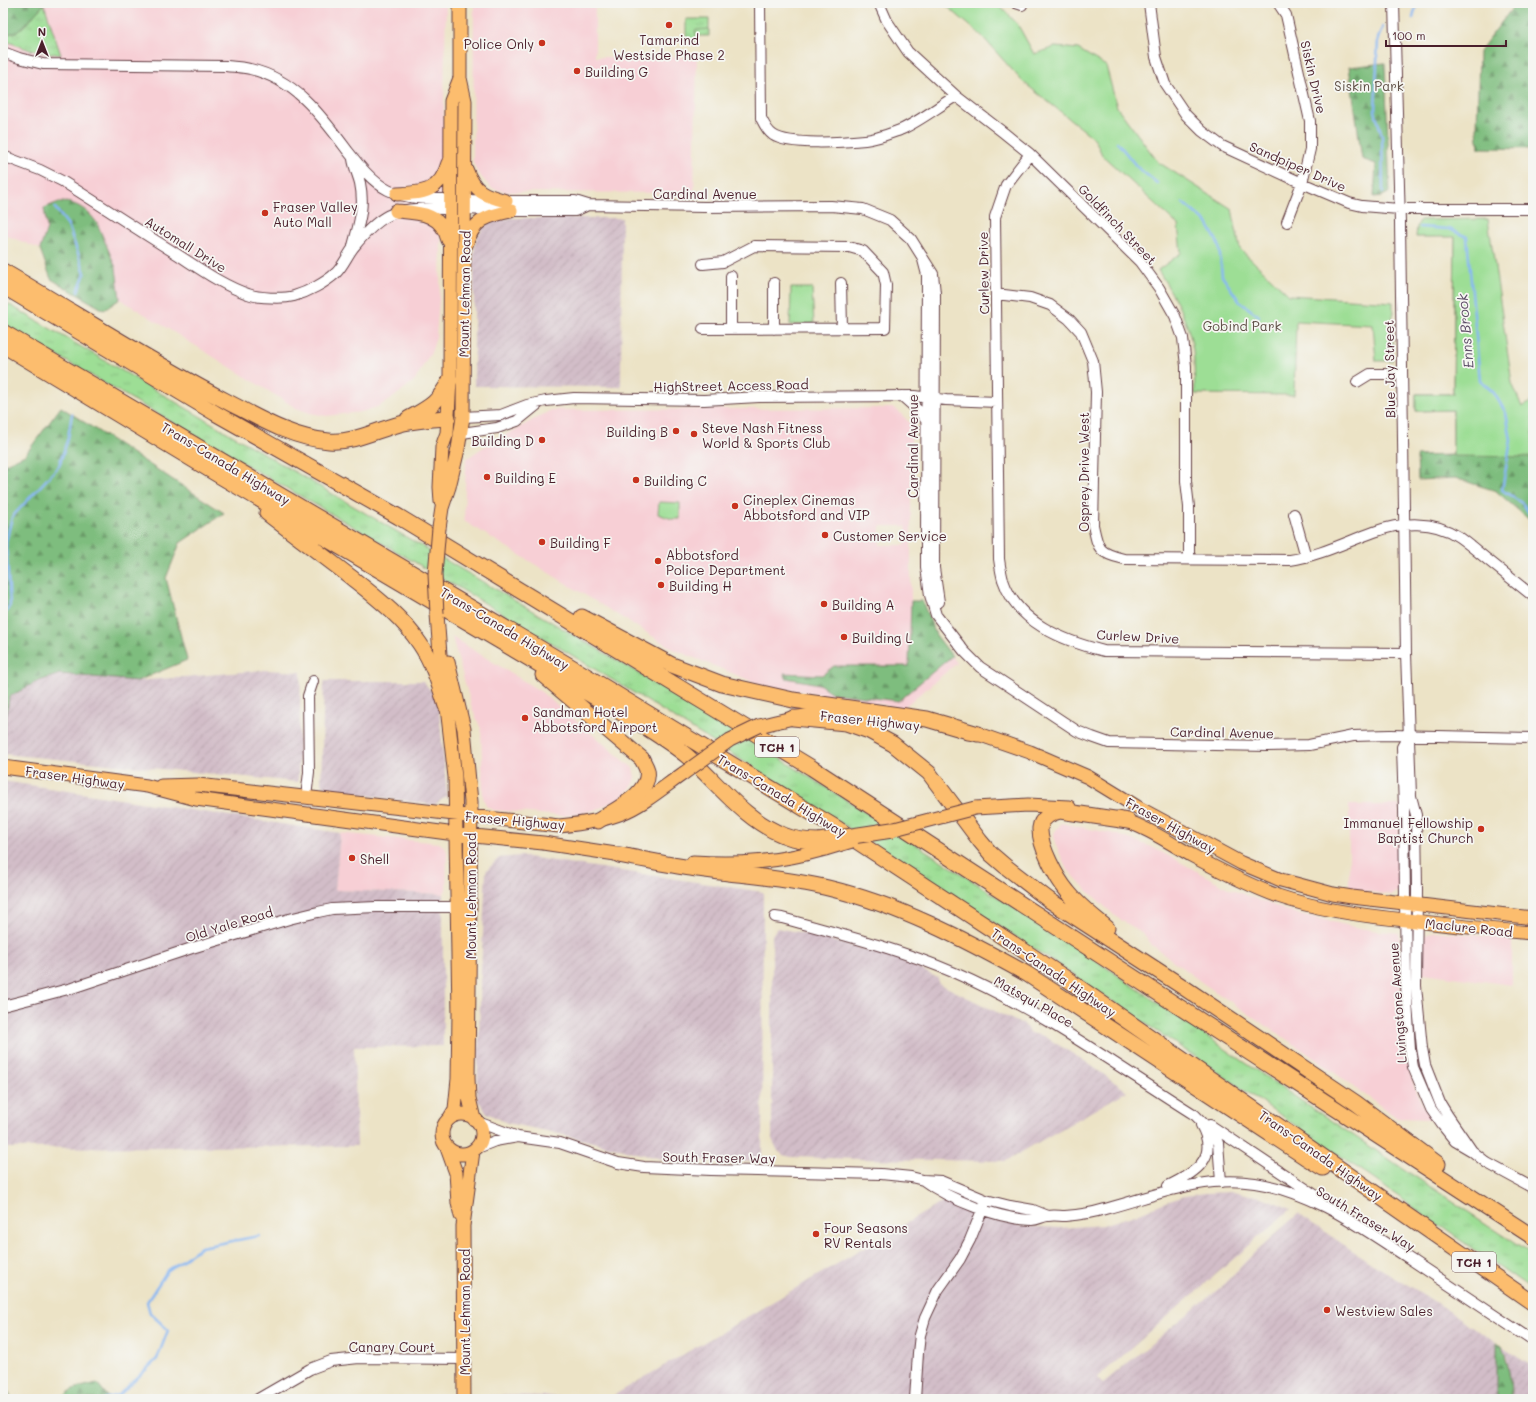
<svg xmlns="http://www.w3.org/2000/svg" width="1536" height="1402" viewBox="0 0 1536 1402" font-family="Mali,sans-serif">
<style>
.built{fill:#f7cfd5;fill-rule:evenodd}
.industrial{fill:url(#industrial-furrows)}
.grass{fill:url(#grass-tufts);stroke:#747e60}
.forest{fill:url(#forest-firs);stroke:#646e54}
.park{fill:#9dde95;stroke:#747e60}
.garden{fill:url(#garden-furrows);stroke:#747e60}
.lines{fill:none;stroke-linecap:round;stroke-linejoin:round}
.stream{stroke:#88b7f3;stroke-width:2.5}
.minor-casing{stroke:#623c42;stroke-width:12}
.major-casing{stroke:#623c42;stroke-width:15}
.highway-casing{stroke:#623c42;stroke-width:17}
.minor{stroke:#fff;stroke-width:10}
.major{stroke:#fcbd6e;stroke-width:13}
.highway{stroke:#fcbd6e;stroke-width:15}
.major-bridge-casing{stroke:#623c42;stroke-width:15;stroke-linecap:butt}
.highway-bridge-casing{stroke:#623c42;stroke-width:17;stroke-linecap:butt}
.major-bridge{stroke:#fcbd6e;stroke-width:13}
.highway-bridge{stroke:#fcbd6e;stroke-width:15}
.poi-dot{fill:#c8321e;stroke:#f6f6f2;stroke-width:1.5}
.labels{text-anchor:middle;dominant-baseline:central;stroke-width:3.5;stroke-linejoin:round;paint-order:stroke}
.shield{fill:#f6f6f2;stroke:#7e6067;stroke-width:1}
.shield-label{font-size:12px;font-weight:bold;fill:#4a1f2b}
.poi-label{font-size:13px;fill:#4a1f2b;stroke:#f6f6f2;text-anchor:start}
.street-label{font-size:13px;fill:#4a1f2b;stroke:#f6f6f2}
.park-label{font-size:13px;fill:#5f4f46;stroke:#f6f6f2}
.water-label{font-size:14px;font-style:italic;fill:#5d4d67;stroke:#f6f6f2}
</style>
<defs>
<pattern id="industrial-furrows" width="10" height="10" patternUnits="userSpaceOnUse"><rect width="10" height="10" fill="#d2bdc8"/><path d="M-1 1l2-2M0 10L10 0M9 11l2-2" fill="none" stroke="#b6a2ac"/></pattern>
<pattern id="grass-tufts" width="24" height="20" patternUnits="userSpaceOnUse"><rect width="24" height="20" fill="#9dde95"/><path d="M3 7l-1-3M5 7V3M7 7l1-3M15 17l-1-3M17 17v-4M19 17l1-3" fill="none" stroke="#89be81"/></pattern>
<pattern id="forest-firs" width="22" height="20" patternUnits="userSpaceOnUse"><rect width="22" height="20" fill="#7ebd7e"/><path d="M5 1l3.5 6h-7zM16 11l3.5 6h-7z" fill="#699967"/></pattern>
<pattern id="garden-furrows" width="10" height="10" patternUnits="userSpaceOnUse"><rect width="10" height="10" fill="#9dde95"/><path d="M-1 1l2-2M0 10L10 0M9 11l2-2" fill="none" stroke="#89be81"/></pattern>
</defs>
<rect width="100%" height="100%" fill="#f6f6f2"/>
<filter id="ink" filterUnits="userSpaceOnUse"><feTurbulence type="fractalNoise" baseFrequency=".025" numOctaves="2"/><feDisplacementMap in="SourceGraphic" scale="8" xChannelSelector="R" yChannelSelector="G"/><feConvolveMatrix kernelMatrix="1 2 1 2 8 2 1 2 1" color-interpolation-filters="sRGB"/></filter>
<filter id="wash" filterUnits="userSpaceOnUse"><feTurbulence type="fractalNoise" baseFrequency=".012" numOctaves="4" result="noise"/><feDisplacementMap in="SourceGraphic" scale="16" xChannelSelector="R" yChannelSelector="G"/><feGaussianBlur stdDeviation="0.9" result="paint"/><feColorMatrix in="noise" values="0 0 0 0 0 0 0 0 0 0 0 0 0 0 0 0 0 1.4 0 .05"/><feComposite in="paint" operator="in"/></filter>
<g filter="url(#wash)">
<rect width="100%" height="100%" fill="#ece3c6"/>
<path class="built" d="M 3,3 L 446,3 L 440,287 L 436,337 L 432,350 L 415,380 L 390,400 L 377,407 L 361,412 L 326,416 L 310,413 L 296,408 L 120,299 L 116,268 L 47,228 L 40,249 L 3,234 Z
M 474,3 L 595,3 L 595,57 L 697,57 L 694,193 L 506,192 L 491,188 L 477,172 L 473,162 Z
M 895,408 L 911,424 L 911,601 L 922,601 L 936,635 L 957,663 L 903,708 L 761,685 L 675,650 L 464,521 L 466,459 L 482,448 L 551,410 ZM 880,526 L 906,526 L 906,545 L 880,545 Z
M 452,637 L 540,691 L 633,768 L 635,777 L 634,784 L 628,791 L 621,798 L 598,809 L 580,814 L 563,816 L 493,810 L 486,806 L 483,797 L 481,729 L 472,708 Z
M 1349,805 L 1399,805 L 1400,886 L 1397,892 L 1391,895 L 1349,889 Z
M 1061,823 L 1115,834 L 1152,847 L 1232,890 L 1291,912 L 1354,927 L 1377,931 L 1399,933 L 1402,1024 L 1405,1055 L 1416,1092 L 1431,1119 L 1397,1118 L 1310,1055 L 1204,984 L 1152,945 L 1143,933 L 1116,917 L 1087,890 L 1067,869 L 1055,844 L 1054,833 Z
M 340,833 L 439,843 L 445,847 L 447,852 L 446,890 L 443,894 L 335,890 Z
M 1435,931 L 1512,939 L 1512,985 L 1423,973 L 1423,943 L 1425,935 Z"/>
<path class="industrial" d="M 511,218 L 622,218 L 621,387 L 474,386 L 474,253 L 476,239 L 484,227 L 491,221 Z
M 266,670 L 301,672 L 298,782 L 3,754 L 3,741 L 9,697 L 36,682 L 60,674 L 137,681 Z
M 324,681 L 423,681 L 438,699 L 447,796 L 434,805 L 324,789 L 321,783 Z
M 3,781 L 340,833 L 335,890 L 443,894 L 443,1046 L 354,1047 L 357,1146 L 3,1148 Z
M 521,856 L 763,892 L 762,1162 L 666,1160 L 547,1131 L 507,1123 L 487,1113 L 477,1099 L 481,970 L 486,871 L 499,858 Z
M 777,928 L 804,933 L 897,958 L 938,978 L 938,983 L 1017,1022 L 1023,1023 L 1030,1033 L 1044,1036 L 1086,1062 L 1127,1091 L 1006,1161 L 858,1159 L 791,1157 L 783,1155 L 778,1151 L 772,1139 L 772,935 Z
M 1233,1192 L 1262,1197 L 1291,1209 L 1097,1378 L 1103,1383 L 1221,1287 L 1256,1251 L 1298,1214 L 1371,1263 L 1418,1291 L 1497,1343 L 1497,1399 L 476,1399 L 476,1395 L 611,1397 L 944,1201 L 992,1220 L 1022,1226 L 1059,1228 L 1103,1225 L 1135,1215 L 1163,1203 L 1185,1196 L 1205,1193 Z
M 1502,1346 L 1533,1366 L 1533,1399 L 1511,1399 L 1511,1387 L 1507,1357 Z"/>
<path class="grass" d="M 44,4 L 61,55 L 30,50 L 3,40 L 3,35 L 17,32 L 27,23 Z
M 686,19 L 709,19 L 709,31 L 696,36 L 696,41 L 686,41 Z
M 3,301 L 717,719 L 883,823 L 1104,966 L 1294,1096 L 1533,1255 L 1533,1291 C 1448,1232 1365,1172 1279,1114 C 1069,970 856,830 639,696 C 430,567 215,449 3,324 Z"/>
<path class="forest" d="M 3,3 L 43,3 L 44,4 L 27,23 L 17,32 L 3,35 Z
M 1516,3 L 1533,3 L 1533,149 L 1479,148 L 1477,130 L 1479,52 Z
M 1385,63 L 1390,192 L 1382,196 L 1374,197 L 1376,164 L 1362,159 L 1349,67 Z
M 59,202 C 75,201 88,210 97,223 L 116,268 L 120,299 L 104,310 L 51,279 L 40,249 L 47,228 L 44,208 Z
M 1482,226 L 1507,385 L 1529,450 L 1533,469 L 1533,523 L 1496,491 L 1455,478 L 1418,480 L 1417,456 L 1453,455 L 1453,410 L 1416,411 L 1416,394 L 1453,394 L 1455,237 L 1438,232 Z
M 61,407 L 224,513 L 180,543 L 166,578 L 187,660 L 137,681 L 60,674 L 36,682 L 9,697 L 3,741 L 3,465 L 25,455 Z
M 911,601 L 922,601 L 936,635 L 952,656 L 898,701 L 832,693 L 819,684 L 786,678 L 784,673 L 822,675 L 834,666 L 909,666 Z
M 1497,1343 L 1502,1346 C 1509,1362 1511,1381 1511,1399 L 1497,1399 Z
M 3,1379 L 12,1399 L 3,1399 Z
M 97,1383 L 110,1399 L 61,1399 L 73,1389 Z"/>
<path class="park" d="M 943,3 L 998,3 L 1018,25 L 1034,54 L 1055,47 L 1078,49 L 1106,66 L 1117,107 L 1158,162 L 1232,209 L 1240,249 L 1289,295 L 1393,302 L 1392,361 L 1376,361 L 1373,325 L 1296,321 L 1294,395 L 1195,394 C 1194,379 1195,364 1193,350 C 1189,321 1173,295 1158,270 L 1181,253 L 1178,225 L 1102,155 L 1095,139 L 1022,81 L 981,35 Z
M 1488,219 L 1512,383 L 1522,407 L 1533,401 L 1533,457 L 1453,456 L 1453,410 L 1416,411 L 1416,394 L 1453,394 L 1455,237 L 1416,237 L 1417,227 L 1420,220 Z
M 791,288 L 812,288 L 814,324 L 790,325 Z
M 659,502 L 680,503 L 680,519 L 672,519 L 658,514 Z"/>
<path class="garden" d="M 709,29 L 709,36 L 696,36 L 695,30 Z"/>
<g class="lines">
<path class="stream" d="M 1413,18 L 1417,3
M 1117,142 L 1137,167 L 1157,183
M 1383,192 L 1382,136 L 1375,111 L 1378,38 L 1383,27
M 1183,203 L 1207,223 L 1219,245 L 1222,276 L 1240,302 L 1259,316
M 55,208 L 68,225 L 85,273 L 78,291
M 1420,227 L 1449,229 L 1467,237 L 1480,380 L 1494,393 L 1506,413 L 1511,440 L 1502,490 L 1523,504 L 1533,519
M 3,617 L 10,605 L 6,542 L 12,517 L 59,466 L 68,438 L 72,414
M 105,1399 L 119,1395 L 157,1359 L 168,1330 L 150,1313 L 147,1302 L 167,1271 L 201,1247 L 259,1236"/>
</g>
</g>
<g filter="url(#ink)">
<g class="lines">
<defs>
<path id="minor" d="M 760,3 L 761,118 C 764,124 767,131 773,135 C 789,146 845,142 865,140 C 877,139 889,134 900,130 C 917,123 939,106 956,96
M 879,3 L 887,21 L 908,52 L 956,96 L 1004,133 L 1030,154 L 1140,262 L 1159,288 L 1175,316 L 1183,338 L 1186,366 L 1186,481 L 1189,507 L 1189,559
M 1016,3 L 1022,5
M 1149,3 L 1156,57 L 1165,84 L 1186,115 L 1202,131 L 1222,146 L 1302,183 L 1349,203 L 1362,206 L 1399,209 L 1533,209
M 1278,3 L 1286,15 L 1310,121 L 1310,149 L 1302,183 L 1287,222
M 1394,3 L 1400,223 L 1406,653 L 1411,796 L 1416,815 L 1417,890 L 1416,986 L 1422,1048 L 1425,1065 L 1440,1103 L 1448,1116 L 1472,1151
M 3,52 L 19,58 L 43,64 L 226,66 C 233,67 242,67 250,69 C 295,79 321,115 347,150 C 358,164 372,182 388,190 C 408,200 429,199 451,199
M 1030,154 L 1006,185 L 995,217 L 999,559 C 1000,566 1001,573 1003,580 C 1017,623 1064,641 1104,651 L 1406,653
M 3,156 L 40,170 L 62,181 C 99,204 135,228 172,251 C 196,266 221,285 248,294 C 258,298 283,299 294,296 C 308,292 325,283 336,273 C 343,266 347,256 353,248 C 386,206 401,208 451,209
M 353,159 C 354,167 358,175 360,183 C 365,207 359,223 353,246
M 465,200 L 506,201 L 575,201 L 588,205 L 704,207 L 831,206 L 863,209 L 890,220 L 911,239 L 933,274 L 935,293 L 934,568 L 939,602
M 465,209 L 511,211 L 575,211 L 588,205
M 922,256 L 927,275 L 926,536 L 926,567 L 930,595 L 936,615 L 964,651 L 980,667 L 1018,692 L 1077,731 L 1092,737 L 1109,743 L 1268,746 L 1309,745 L 1353,736 L 1390,735 L 1533,738
M 703,264 L 723,262 L 754,246 L 849,247 L 863,251 L 883,272 L 886,285 L 885,328 L 703,329
M 731,276 L 731,329
M 774,283 L 774,329
M 841,283 L 842,328
M 996,294 L 1030,298 L 1050,305 L 1069,319 L 1081,332 L 1093,361 L 1096,392 L 1093,525 C 1098,549 1098,553 1124,559 L 1290,560 C 1319,556 1346,542 1374,532 C 1401,522 1434,520 1459,537 C 1469,544 1478,552 1488,560 C 1503,572 1518,584 1533,596
M 1357,382 L 1370,374 L 1402,374
M 902,396 L 920,412 L 925,419
M 463,417 L 501,415 L 527,405 L 546,401 L 574,398 L 704,400 L 759,397 L 914,396 L 946,400 L 997,402
M 462,433 L 497,428 L 517,421 L 538,404
M 1294,514 L 1306,557
M 1409,735 L 1402,747 L 1404,809 L 1406,985 L 1410,1049 L 1413,1067 L 1431,1109 L 1443,1126 L 1455,1141 L 1472,1151 L 1487,1163 L 1533,1188
M 306,797 L 309,772 L 308,696 L 313,681
M 775,917 L 782,918 C 840,934 899,949 955,973 C 1040,1010 1117,1066 1195,1115 L 1213,1133 L 1218,1143 L 1221,1182
M 3,1006 L 72,988 L 192,948 L 289,919 L 318,912 L 332,909 L 376,907 L 465,907
M 478,1122 L 518,1137 L 560,1143 L 618,1163 L 644,1167 L 711,1170 L 881,1174 L 911,1177 L 923,1180 L 941,1181 L 986,1200 L 1010,1206 L 1033,1210 L 1048,1216
M 1210,1125 L 1321,1199
M 475,1149 L 495,1141 L 518,1137
M 923,1180 C 950,1200 999,1219 1032,1220 C 1038,1220 1043,1216 1048,1216 C 1054,1215 1059,1216 1065,1216 C 1078,1215 1092,1213 1105,1209 C 1155,1196 1201,1175 1255,1183 C 1315,1192 1363,1229 1413,1261 C 1453,1288 1493,1314 1533,1341
M 1168,1186 C 1195,1173 1220,1158 1201,1125
M 258,1399 L 310,1369 L 331,1361 L 359,1358 L 464,1359
M 915,1399 L 918,1353 L 920,1335 L 925,1318 L 938,1290 L 960,1259 L 970,1240 L 985,1203"/>
<path id="major" d="M 466,169 C 475,192 483,195 506,201
M 397,194 C 423,193 440,192 448,163
M 396,211 C 420,213 441,213 448,240
M 466,245 C 474,219 487,216 511,211
M 441,502 L 440,487 L 442,447 L 447,433 L 450,380 L 451,101 L 460,78
M 439,528 L 442,508 L 449,487 L 458,449 L 463,417 L 465,101 L 460,78 L 460,3
M 437,614 L 441,668 L 445,690 L 455,777 L 459,1014 L 458,1079 L 455,1109 L 449,1119
M 448,662 L 464,729 L 471,802 L 468,1078 L 469,1098 L 474,1119
M 759,726 C 783,720 808,713 833,714 C 847,714 860,717 874,719
M 968,733 L 978,734 L 1030,752 L 1088,777 L 1137,807 L 1241,863 L 1281,880 L 1333,894 L 1352,897 L 1533,918
M 3,767 L 147,786 L 196,799 L 455,834 L 543,843 L 629,856
M 161,786 L 198,785 L 559,826 C 580,824 602,821 622,813 C 643,805 665,786 684,773
M 975,808 L 1028,805 L 1069,807
M 1118,818 C 1144,826 1167,841 1191,855 C 1219,870 1248,885 1278,896 C 1319,910 1363,916 1406,920 C 1449,925 1491,930 1533,933
M 693,862 C 741,865 779,862 825,849
M442 1134a20 20 0 1 1 40 0a20 20 0 1 1-40 0Z
M 447,1148 L 456,1173 L 458,1203 L 461,1216
M 464,1399 L 463,1226 L 473,1151"/>
<path id="highway" d="M 3,271 C 77,314 149,361 226,401 C 259,418 291,438 329,441 C 354,443 376,430 400,424 C 415,420 431,419 448,418
M 3,286 L 215,413 L 399,517 L 812,768 L 1533,1237
M 3,332 L 570,666 L 838,829 L 1064,977 L 1533,1303
M 3,345 L 220,476 L 647,728 C 661,737 675,746 687,756 C 718,783 744,820 783,835 C 795,840 807,841 819,841
M 408,419 C 431,406 437,404 450,380
M 267,513 C 295,535 324,556 352,578 C 377,598 402,617 420,644 C 433,663 439,684 446,706
M 582,617 L 672,665 L 722,684 L 793,700 L 927,719 L 978,734
M 543,675 L 642,759 C 643,762 646,766 647,770 C 652,793 614,810 598,821
M 793,718 L 846,723 L 869,731 L 893,744 L 929,773 L 980,841 L 991,854 L 1005,866 L 1049,900 L 1180,985 L 1356,1103 L 1438,1164
M 619,855 C 643,859 667,865 691,868 C 736,875 783,877 828,888 C 899,905 964,939 1027,974 L 1305,1157 L 1323,1168
M 1107,928 C 1094,917 1079,906 1068,892 C 1057,879 1039,846 1040,828 C 1041,818 1051,813 1060,811 L 1128,821"/>
</defs>
<use href="#minor" class="minor-casing"/>
<use href="#major" class="major-casing"/>
<use href="#highway" class="highway-casing"/>
<use href="#minor" class="minor"/>
<use href="#major" class="major"/>
<use href="#highway" class="highway"/>
<defs>
<path id="major-bridge" d="M 437,614 L 435,574 L 439,528
M 684,773 L 730,740 L 759,726
M 883,832 L 975,808
M 825,849 L 852,841"/>
<path id="highway-bridge" d="M 819,841 L 892,830"/>
</defs>
<use href="#major-bridge" class="major-bridge-casing"/>
<use href="#highway-bridge" class="highway-bridge-casing"/>
<use href="#major-bridge" class="major-bridge"/>
<use href="#highway-bridge" class="highway-bridge"/>
</g>
</g>
<g class="poi-dot">
<circle cx="669" cy="25" r="4"/>
<circle cx="542" cy="43" r="4"/>
<circle cx="577" cy="71" r="4"/>
<circle cx="265" cy="213" r="4"/>
<circle cx="676" cy="431" r="4"/>
<circle cx="694" cy="434" r="4"/>
<circle cx="542" cy="440" r="4"/>
<circle cx="487" cy="477" r="4"/>
<circle cx="636" cy="480" r="4"/>
<circle cx="735" cy="506" r="4"/>
<circle cx="825" cy="535" r="4"/>
<circle cx="542" cy="542" r="4"/>
<circle cx="658" cy="561" r="4"/>
<circle cx="661" cy="585" r="4"/>
<circle cx="824" cy="604" r="4"/>
<circle cx="844" cy="637" r="4"/>
<circle cx="525" cy="718" r="4"/>
<circle cx="1481" cy="829" r="4"/>
<circle cx="352" cy="858" r="4"/>
<circle cx="816" cy="1234" r="4"/>
<circle cx="1327" cy="1310" r="4"/>
</g>
<g class="labels">
<g class="shield">
<rect x="755" y="737" width="44" height="20" rx="3"/>
<rect x="1452" y="1252" width="44" height="20" rx="3"/>
</g>
<g class="shield-label">
<text x="777" y="747">TCH 1</text>
<text x="1474" y="1262">TCH 1</text>
</g>
<g class="poi-label">
<text x="669" y="39" text-anchor="middle">Tamarind<tspan x="669" dy="15">Westside Phase 2</tspan></text>
<text x="534" y="43" text-anchor="end">Police Only</text>
<text x="585" y="71">Building G</text>
<text x="273" y="206">Fraser Valley<tspan x="273" dy="15">Auto Mall</tspan></text>
<text x="702" y="427">Steve Nash Fitness<tspan x="702" dy="15">World &amp; Sports Club</tspan></text>
<text x="668" y="431" text-anchor="end">Building B</text>
<text x="534" y="440" text-anchor="end">Building D</text>
<text x="495" y="477">Building E</text>
<text x="644" y="480">Building C</text>
<text x="743" y="499">Cineplex Cinemas<tspan x="743" dy="15">Abbotsford and VIP</tspan></text>
<text x="833" y="535">Customer Service</text>
<text x="550" y="542">Building F</text>
<text x="666" y="554">Abbotsford<tspan x="666" dy="15">Police Department</tspan></text>
<text x="669" y="585">Building H</text>
<text x="832" y="604">Building A</text>
<text x="852" y="637">Building L</text>
<text x="533" y="711">Sandman Hotel<tspan x="533" dy="15">Abbotsford Airport</tspan></text>
<text x="1473" y="822" text-anchor="end">Immanuel Fellowship<tspan x="1473" dy="15">Baptist Church</tspan></text>
<text x="360" y="858">Shell</text>
<text x="824" y="1227">Four Seasons<tspan x="824" dy="15">RV Rentals</tspan></text>
<text x="1335" y="1310">Westview Sales</text>
</g>
<g class="street-label">
<text transform="translate(1314 77) rotate(77)">Siskin Drive</text>
<text transform="translate(1298 166) rotate(24)">Sandpiper Drive</text>
<text x="705" y="193">Cardinal Avenue</text>
<text transform="translate(1118 224) rotate(46)">Goldfinch Street</text>
<text transform="translate(186 244) rotate(32)">Automall Drive</text>
<text transform="translate(983 273) rotate(-91)">Curlew Drive</text>
<text transform="translate(464 294) rotate(-89)">Mount Lehman Road</text>
<text transform="translate(1389 369) rotate(-91)">Blue Jay Street</text>
<text transform="translate(731 385) rotate(-1)">HighStreet Access Road</text>
<text transform="translate(912 446) rotate(-90)">Cardinal Avenue</text>
<text transform="translate(226 463) rotate(31)">Trans-Canada Highway</text>
<text transform="translate(1083 472) rotate(-90)">Osprey Drive West</text>
<text transform="translate(505 628) rotate(31)">Trans-Canada Highway</text>
<text transform="translate(1138 636) rotate(3)">Curlew Drive</text>
<text transform="translate(870 720) rotate(6)">Fraser Highway</text>
<text transform="translate(1222 732) rotate(1)">Cardinal Avenue</text>
<text transform="translate(75 777) rotate(8)">Fraser Highway</text>
<text transform="translate(782 795) rotate(31)">Trans-Canada Highway</text>
<text transform="translate(515 820) rotate(5)">Fraser Highway</text>
<text transform="translate(1171 825) rotate(29)">Fraser Highway</text>
<text transform="translate(470 896) rotate(-90)">Mount Lehman Road</text>
<text transform="translate(229 924) rotate(-17)">Old Yale Road</text>
<text transform="translate(1469 927) rotate(6)">Maclure Road</text>
<text transform="translate(1054 972) rotate(34)">Trans-Canada Highway</text>
<text transform="translate(1034 1001) rotate(30)">Matsqui Place</text>
<text transform="translate(1397 1003) rotate(-94)">Livingstone Avenue</text>
<text transform="translate(1321 1155) rotate(35)">Trans-Canada Highway</text>
<text transform="translate(719 1157) rotate(1)">South Fraser Way</text>
<text transform="translate(1366 1218) rotate(31)">South Fraser Way</text>
<text transform="translate(464 1312) rotate(-90)">Mount Lehman Road</text>
<text x="392" y="1346">Canary Court</text>
</g>
<g class="park-label">
<text x="1369" y="85">Siskin Park</text>
<text x="1242" y="325">Gobind Park</text>
</g>
<g class="water-label">
<text transform="translate(1465 331) rotate(-95)">Enns Brook</text>
</g>
</g>
<rect width="1536" height="1402" fill="none" stroke="#f6f6f2" stroke-width="16"/>
<g transform="translate(42 42)" stroke="#f6f6f2" stroke-width="3" paint-order="stroke">
<path d="M0-3L7 15L0 10L-7 15Z" fill="#4a1f2b"/>
<text y="-6" font-size="11" font-weight="bold" text-anchor="middle" fill="#4a1f2b">N</text>
</g>
<path d="M1386 40v6h120v-6" fill="none" stroke="#4a1f2b" stroke-width="2"/>
<text x="1392" y="40" font-size="12" fill="#4a1f2b" stroke="#f6f6f2" stroke-width="3" paint-order="stroke">100 m</text>
</svg>
